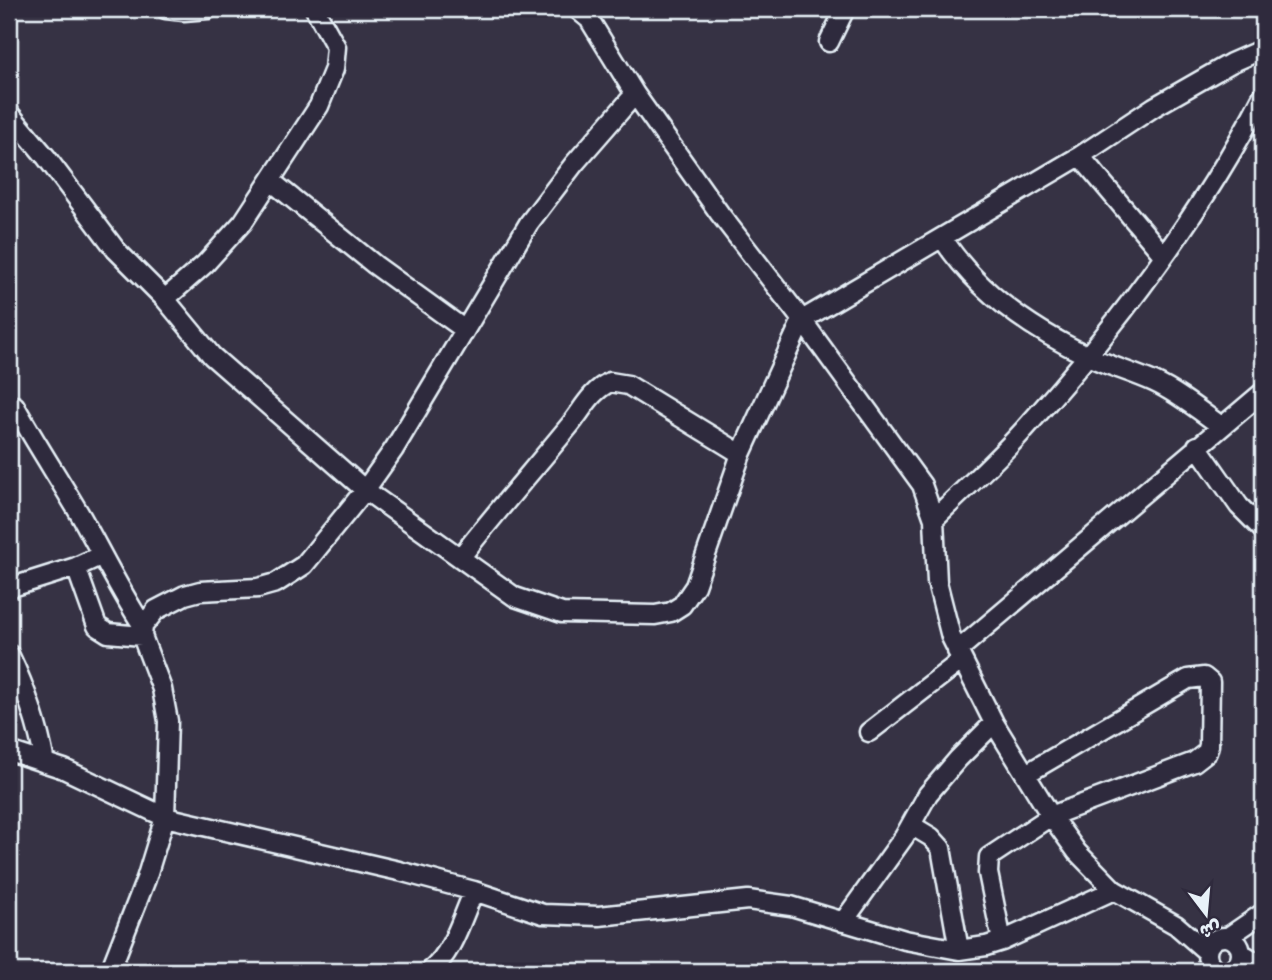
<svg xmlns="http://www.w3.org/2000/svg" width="1272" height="980" viewBox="0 0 1272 980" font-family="'Balsamiq Sans','Playpen Sans Arabic',sans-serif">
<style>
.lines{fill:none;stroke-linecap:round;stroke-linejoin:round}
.minor-casing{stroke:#e8f1f8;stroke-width:23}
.minor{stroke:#2f2a3d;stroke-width:18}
</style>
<rect width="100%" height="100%" fill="#363244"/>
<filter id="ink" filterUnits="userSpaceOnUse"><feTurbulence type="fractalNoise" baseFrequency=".0143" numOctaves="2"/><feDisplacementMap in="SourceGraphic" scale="14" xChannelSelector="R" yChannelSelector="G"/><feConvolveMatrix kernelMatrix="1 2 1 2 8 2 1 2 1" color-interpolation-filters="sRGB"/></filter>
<g filter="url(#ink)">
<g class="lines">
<defs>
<path id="minor" d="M 166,9 L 184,11 L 208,9
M 577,9 L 589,19 L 635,94 L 720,214 L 802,320 L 922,485 L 934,519 L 937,582 L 951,637 L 994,723 L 1051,816 L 1077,852 L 1114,890 L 1176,925 L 1206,951
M 829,42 L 845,9
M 9,113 L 46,157 L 116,250 L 165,299 L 205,264 L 243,222 L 319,106 L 334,69 L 336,47 L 315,9
M 1080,156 L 1164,256
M 271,181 L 375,265 L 465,330
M 943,239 C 978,293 1031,329 1088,356 C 1109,366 1132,372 1154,382 C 1178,393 1200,411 1221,426
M 165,299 L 212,356 L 365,490 L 515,597 L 562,613 L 655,615 L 671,612 L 682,605 L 695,586 L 741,454 L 802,320 L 1080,156 L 1154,107 L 1231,63 L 1263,49
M 15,406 C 36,444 60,480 82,518 C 102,554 120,591 143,626
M 1197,446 L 1239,506 L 1263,530
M 934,519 C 962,491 994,463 1021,433 C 1113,331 1200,218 1263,95
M 460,558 C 496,512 534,469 570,425 C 583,409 591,391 610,382 L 628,385 L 741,454
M 76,567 L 97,626 L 108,633 L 142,636
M 9,588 L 76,567 L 102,555
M 957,651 L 1263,392
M 9,654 C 26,689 38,724 45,763
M 869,732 L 962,660
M 9,751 L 64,769 L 165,817 L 399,871 L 474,891 L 543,914 L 599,916 L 748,900 L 791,906 L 905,940 L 959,950 L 986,946 L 1002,941 L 1114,890
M 911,825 L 931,837 L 941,848 L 959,950
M 843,922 L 904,837 L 928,794 L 958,759 L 994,723
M1207 954a17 17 0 1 1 34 0a17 17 0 1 1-34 0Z
M 1228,937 L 1263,913
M 1002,941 L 988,873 L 989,857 L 1051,816 L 1194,762 L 1207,752 L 1209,745 L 1210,682 L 1204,677 L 1188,679 L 1026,774
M 1241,953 L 1263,966
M 110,971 L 146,879 L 165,817 L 168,721 L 162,689 L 142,636 L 143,626 L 156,610 L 185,595 L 200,591 L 258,588 L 276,583 L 304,565 L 365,490 L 394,449 L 529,223 L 574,164 L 635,94
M 430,971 C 453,953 462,917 474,891"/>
</defs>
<use href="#minor" class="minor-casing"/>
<use href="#minor" class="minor"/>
</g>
</g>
<rect width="1272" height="980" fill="none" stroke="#2f2a3d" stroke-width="35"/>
<rect x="18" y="18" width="1237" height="945" fill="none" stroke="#e8f1f8" stroke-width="2.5" filter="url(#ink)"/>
<g transform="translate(1206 914) rotate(164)" stroke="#2f2a3d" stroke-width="5" paint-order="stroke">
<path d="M0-5L12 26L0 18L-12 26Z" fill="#e8f1f8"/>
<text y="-10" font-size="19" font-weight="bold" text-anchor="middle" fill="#e8f1f8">ش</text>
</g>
</svg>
